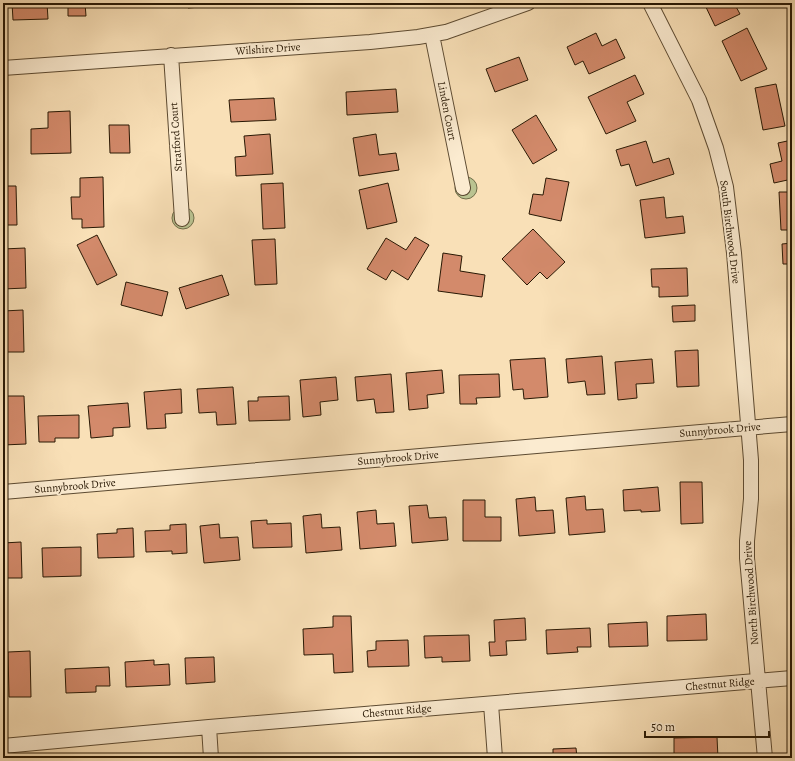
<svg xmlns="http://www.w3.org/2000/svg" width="795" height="761" viewBox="0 0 795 761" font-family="Alegreya,serif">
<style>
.green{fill:#bac391;stroke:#716e4a}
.building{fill:#d38a6b;stroke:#281804}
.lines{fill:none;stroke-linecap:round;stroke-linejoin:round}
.minor-casing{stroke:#5c4a31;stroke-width:16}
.minor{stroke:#fbebd0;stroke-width:14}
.labels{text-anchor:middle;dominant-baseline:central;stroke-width:4;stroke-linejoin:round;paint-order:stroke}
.street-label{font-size:11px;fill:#281804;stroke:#fbebd0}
</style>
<rect width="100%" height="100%" fill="#f9e0b7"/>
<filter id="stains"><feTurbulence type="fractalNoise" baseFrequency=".005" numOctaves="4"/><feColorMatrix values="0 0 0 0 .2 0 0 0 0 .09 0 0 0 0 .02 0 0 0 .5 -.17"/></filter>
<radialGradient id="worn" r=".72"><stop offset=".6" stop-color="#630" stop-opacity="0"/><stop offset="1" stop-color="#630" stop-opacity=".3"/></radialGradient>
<path class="green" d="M455 188a11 11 0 1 1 22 0a11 11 0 1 1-22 0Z
M172 218a11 11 0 1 1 22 0a11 11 0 1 1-22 0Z"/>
<path class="building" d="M 12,3 L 47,3 L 48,19 L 13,20 Z
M 68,3 L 85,3 L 86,16 L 68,16 Z
M 187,3 L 226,3 L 226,5 L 188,8 Z
M 704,3 L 734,3 L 740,14 L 715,26 Z
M 747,28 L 767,69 L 741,81 L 722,41 Z
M 596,33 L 602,46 L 616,39 L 625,58 L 589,74 L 583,61 L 575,65 L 567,47 Z
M 519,57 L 528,80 L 495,92 L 486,69 Z
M 635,75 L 644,94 L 627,102 L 636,121 L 606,134 L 588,97 Z
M 776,84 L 785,126 L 763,130 L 755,88 Z
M 396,89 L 398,112 L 347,115 L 346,92 Z
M 274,98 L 276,120 L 231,122 L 229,100 Z
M 70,111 L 71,153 L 31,154 L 31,129 L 48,128 L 48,112 Z
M 536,115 L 557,150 L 533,164 L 512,130 Z
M 109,125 L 129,125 L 130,153 L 110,153 Z
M 270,134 L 273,174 L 236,176 L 235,157 L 246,156 L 244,136 Z
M 376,134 L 379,155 L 396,153 L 399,170 L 359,176 L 353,138 Z
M 792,140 L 792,179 L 774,183 L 770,164 L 782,161 L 778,143 Z
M 646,141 L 653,163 L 669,158 L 674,174 L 636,186 L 629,164 L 621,166 L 616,150 Z
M 103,177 L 104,227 L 82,228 L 82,219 L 72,219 L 71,197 L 80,197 L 80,178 Z
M 546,178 L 569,182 L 561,221 L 529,214 L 533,194 L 543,195 Z
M 283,183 L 285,228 L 263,229 L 261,184 Z
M 388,183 L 397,222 L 367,229 L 359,190 Z
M 3,186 L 16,186 L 17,225 L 3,225 Z
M 779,192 L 792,192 L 792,230 L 781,230 Z
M 664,197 L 666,218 L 683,216 L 685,233 L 645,238 L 640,200 Z
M 533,229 L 565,262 L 547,279 L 540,272 L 527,285 L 502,259 Z
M 97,235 L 117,275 L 97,285 L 77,245 Z
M 415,237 L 429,245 L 408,280 L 392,270 L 386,280 L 367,269 L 386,238 L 406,250 Z
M 275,239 L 277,284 L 255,285 L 252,240 Z
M 792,243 L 792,264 L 783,264 L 782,244 Z
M 25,248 L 26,288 L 3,289 L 3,249 Z
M 443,253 L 462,256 L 460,271 L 485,275 L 482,297 L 438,291 Z
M 687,268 L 688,296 L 659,297 L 659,287 L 652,287 L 651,269 Z
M 222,275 L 229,295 L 186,309 L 179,288 Z
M 126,282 L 168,292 L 162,316 L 121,305 Z
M 695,305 L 695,321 L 673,322 L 672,306 Z
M 23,310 L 24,352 L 3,352 L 3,311 Z
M 698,350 L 699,386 L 677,387 L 675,351 Z
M 602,356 L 605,394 L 587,395 L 585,381 L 568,383 L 566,359 Z
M 545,358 L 548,397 L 524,399 L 523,389 L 513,390 L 510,360 Z
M 652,359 L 654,383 L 636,384 L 637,398 L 618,400 L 615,362 Z
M 442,370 L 444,393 L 427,395 L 428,408 L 409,410 L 406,373 Z
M 391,374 L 394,412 L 376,413 L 374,399 L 357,401 L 355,377 Z
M 499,374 L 500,397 L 476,398 L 477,404 L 460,404 L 459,375 Z
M 336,377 L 338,400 L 320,402 L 321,415 L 303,417 L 300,380 Z
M 233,387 L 236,424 L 217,425 L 216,412 L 199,413 L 197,389 Z
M 181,389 L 182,413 L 165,414 L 166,428 L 147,429 L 144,392 Z
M 3,396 L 24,396 L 26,444 L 3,445 Z
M 289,396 L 290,420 L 249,421 L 248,401 L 258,401 L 258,397 Z
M 128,403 L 130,427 L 113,428 L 113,436 L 91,438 L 88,406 Z
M 79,415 L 79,438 L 55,438 L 55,442 L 39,442 L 38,416 Z
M 680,482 L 702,482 L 703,523 L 681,524 Z
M 658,487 L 660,511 L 641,512 L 641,510 L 624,511 L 623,490 Z
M 585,496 L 586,510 L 603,509 L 605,532 L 569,535 L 566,498 Z
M 535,497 L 536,511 L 553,510 L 555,533 L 519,536 L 516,499 Z
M 463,500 L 485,500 L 485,517 L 501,517 L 501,541 L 463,541 Z
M 427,505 L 429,518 L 446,517 L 448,540 L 412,543 L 409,506 Z
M 376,510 L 377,524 L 394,523 L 396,546 L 360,549 L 357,512 Z
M 321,514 L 322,528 L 340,527 L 342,550 L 306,553 L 303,516 Z
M 267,520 L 267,524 L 291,523 L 292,547 L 253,548 L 251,521 Z
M 186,524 L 187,553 L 172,554 L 172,551 L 146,552 L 145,531 L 170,530 L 170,525 Z
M 219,524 L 220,538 L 238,537 L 240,560 L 204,563 L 200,526 Z
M 133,528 L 134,557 L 98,558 L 97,534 L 117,533 L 117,529 Z
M 21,542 L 22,578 L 3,578 L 3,543 Z
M 81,547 L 81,576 L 43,577 L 42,548 Z
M 706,614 L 707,640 L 667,641 L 667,616 Z
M 333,616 L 351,616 L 353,672 L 334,673 L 333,654 L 304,655 L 303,629 L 333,627 Z
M 525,618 L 526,640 L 506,641 L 507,655 L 490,656 L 489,642 L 495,642 L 494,620 Z
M 647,622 L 648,646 L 609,647 L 608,624 Z
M 590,628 L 591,647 L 577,647 L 578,652 L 547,654 L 546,630 Z
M 469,635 L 470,661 L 442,662 L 442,657 L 425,658 L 424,636 Z
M 408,640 L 409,666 L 368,667 L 367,651 L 376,650 L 376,641 Z
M 30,651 L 31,697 L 9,697 L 8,652 Z
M 214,657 L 215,682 L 186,684 L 185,658 Z
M 154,660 L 154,665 L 169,664 L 170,685 L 126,687 L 125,662 Z
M 109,667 L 110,686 L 96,686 L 96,692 L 66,693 L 65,669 Z
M 717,737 L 718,758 L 674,758 L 674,738 Z
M 576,748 L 577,758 L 553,758 L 553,749 Z"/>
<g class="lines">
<defs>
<path id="minor" d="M 650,3 L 699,100 L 716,148 L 726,187 L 734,253 L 751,460 L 751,499 L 747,541 L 747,558 L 765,758
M 432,35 L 463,188
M 171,55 L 182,219
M 3,68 L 370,42 L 418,37 L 446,32 L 528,3
M 3,492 L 792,424
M 491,704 L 495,758
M 209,727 L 211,758
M 3,746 L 209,727 L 792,678"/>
</defs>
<use href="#minor" class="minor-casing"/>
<use href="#minor" class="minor"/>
</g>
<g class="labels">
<g class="street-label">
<text transform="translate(268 49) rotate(-4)">Wilshire Drive</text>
<text transform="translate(447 111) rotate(79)">Linden Court</text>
<text transform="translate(176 137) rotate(-94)">Stratford Court</text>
<text transform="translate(730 232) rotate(83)">South Birchwood Drive</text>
<text transform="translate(720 430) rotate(-5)">Sunnybrook Drive</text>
<text transform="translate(398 458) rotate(-5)">Sunnybrook Drive</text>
<text transform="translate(75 486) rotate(-5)">Sunnybrook Drive</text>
<text transform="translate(751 593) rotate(-94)">North Birchwood Drive</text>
<text transform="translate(720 684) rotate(-5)">Chestnut Ridge</text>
<text transform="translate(397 711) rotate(-5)">Chestnut Ridge</text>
</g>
</g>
<rect width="795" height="761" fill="none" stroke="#f9e0b7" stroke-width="16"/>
<rect x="4" y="4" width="787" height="753" fill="none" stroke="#281804" stroke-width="2"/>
<rect x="8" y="8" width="779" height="745" fill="none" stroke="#281804"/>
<path d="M645 731v6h124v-6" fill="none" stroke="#281804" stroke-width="2"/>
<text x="651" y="731" font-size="12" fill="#281804" stroke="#fbebd0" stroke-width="3" paint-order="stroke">50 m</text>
<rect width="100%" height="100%" filter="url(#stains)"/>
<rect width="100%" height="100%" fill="url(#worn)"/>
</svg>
